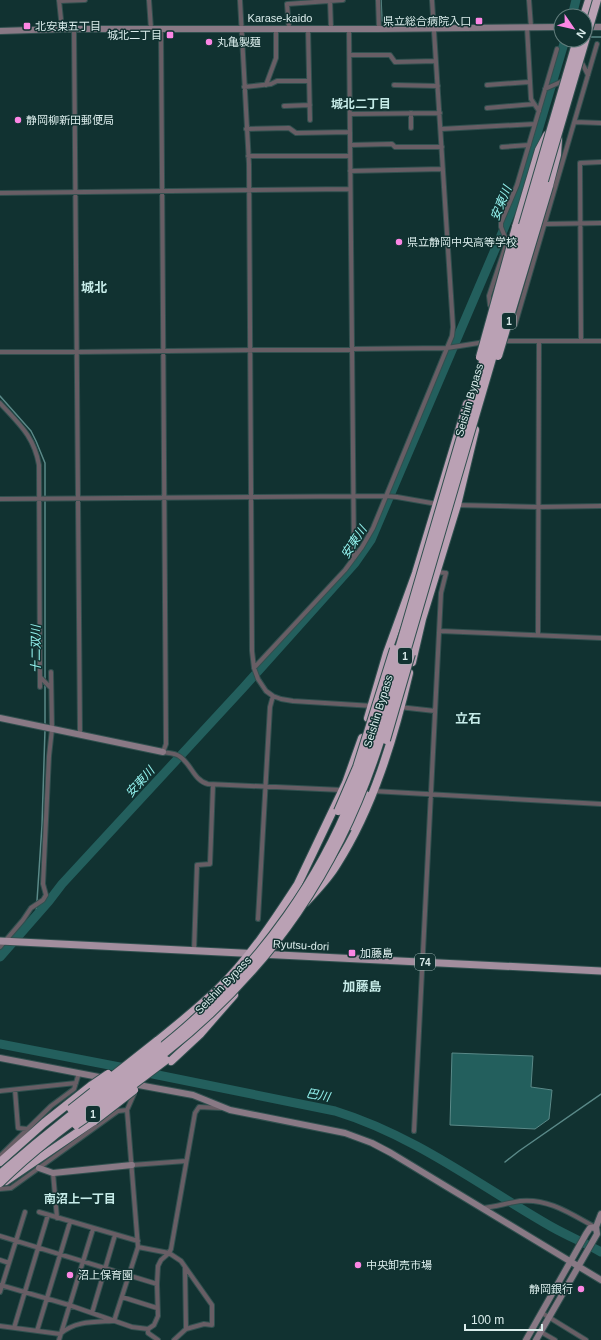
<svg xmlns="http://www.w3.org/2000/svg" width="601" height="1340" viewBox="0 0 601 1340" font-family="Helvetica,'Noto Sans JP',sans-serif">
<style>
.water{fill:#235f5d;stroke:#5a8988}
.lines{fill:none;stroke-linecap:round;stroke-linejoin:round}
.stream{stroke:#5a8988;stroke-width:1.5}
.river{stroke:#235f5d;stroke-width:9}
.street-casing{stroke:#31504f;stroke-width:6}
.secondary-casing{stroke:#31504f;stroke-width:8}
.primary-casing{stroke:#31504f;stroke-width:9}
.highway-casing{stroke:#31504f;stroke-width:10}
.street{stroke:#685e65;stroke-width:4}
.secondary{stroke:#897985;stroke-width:6}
.primary{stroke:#a38e9e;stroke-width:7}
.highway{stroke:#baa1b4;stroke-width:8}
.highway-bridge-casing{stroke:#31504f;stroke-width:10;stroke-linecap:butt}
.highway-bridge{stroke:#baa1b4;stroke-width:8}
.poi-dot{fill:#fc86e4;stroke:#113231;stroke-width:1.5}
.labels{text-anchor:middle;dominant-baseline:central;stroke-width:3;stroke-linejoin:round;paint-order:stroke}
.shield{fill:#113231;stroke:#9eb4b3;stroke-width:1}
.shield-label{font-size:10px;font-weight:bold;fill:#daeceb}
.street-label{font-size:11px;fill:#daeceb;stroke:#113231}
.poi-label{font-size:11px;fill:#daeceb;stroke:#113231;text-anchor:start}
.neighbourhood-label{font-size:12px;font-weight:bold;fill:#c6ebe8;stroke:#113231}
.water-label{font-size:12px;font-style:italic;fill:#94f3ef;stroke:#113231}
.quarter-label{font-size:13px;font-weight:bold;fill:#c6ebe8;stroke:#113231}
</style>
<rect width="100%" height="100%" fill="#113231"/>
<path class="water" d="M 452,1053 L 533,1056 L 531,1087 L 552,1090 L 549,1119 L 535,1129 L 450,1125 Z"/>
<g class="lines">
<path class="stream" d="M 381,0 L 382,21
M 591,37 L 601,37
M 0,396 L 31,431 L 36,441 L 45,463 L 45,680
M 45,726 L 45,684
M 36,916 L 42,825 L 45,730
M 505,1162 L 519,1151 L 601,1094"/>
<path class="river" d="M 572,16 L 576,0
M 0,957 L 49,901 L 62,884 L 243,688 L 355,563 L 371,540 L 520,191 L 565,40
M 0,1044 L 130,1069
M 143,1072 L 335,1111 C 416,1136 480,1186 552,1227 C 568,1236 585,1243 601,1252"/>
<defs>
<path id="street" d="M 59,0 L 62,29
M 149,0 L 151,29
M 240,0 L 249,164 L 252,651 L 254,668 L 258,679 L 266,691 L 273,696 L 281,699 L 293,701 L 373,706
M 330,0 L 331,28
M 378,0 L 379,29
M 529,0 L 531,27
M 59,1 L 85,0
M 527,27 L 531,99 L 539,111
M 289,28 L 287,4 L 343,0
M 308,28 L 310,120
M 349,28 L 354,558
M 74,29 L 80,735
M 161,29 L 166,744 L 163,752 C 168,753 175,753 179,756 C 191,763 194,781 208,784 L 342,790
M 350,55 L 390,55 L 395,62 L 436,61
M 580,59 L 588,75
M 266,85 L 276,58 L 276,28
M 394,85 L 438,86
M 487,85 L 529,82
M 244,87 L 271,84 L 277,81 L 309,81
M 545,89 L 565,80
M 284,106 L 310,105
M 487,108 L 534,104
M 411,113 L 411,128
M 350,114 L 440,113
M 575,122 L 601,123
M 246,129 L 289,128 L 296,133 L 350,132
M 441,129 L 535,124
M 350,145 L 392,144 L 395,147 L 442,147
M 502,147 L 529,145
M 248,156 L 350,156
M 350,171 L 443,169
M 0,193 L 350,189
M 545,224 L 601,223
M 493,310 L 490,305 L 489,296 L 507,242 L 501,227 L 501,223 L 517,185 L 557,49
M 515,325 L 597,44
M 501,341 L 601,341
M 581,341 L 580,163 L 601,162
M 0,352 L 77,352 L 447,348 L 485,342
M 0,403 C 19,424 34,436 39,465 L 40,687
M 0,499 L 386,496 L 397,497 L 437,504
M 456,505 L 538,507 L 601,506
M 440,631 L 601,638
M 538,635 L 539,341
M 254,668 L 345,570 L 362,547 L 373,528 L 452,336 L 453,327 L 432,0
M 40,677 L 51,688
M 399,707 L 435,711
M 373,791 L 601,804
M 258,919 L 270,707 L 273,696
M 0,947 L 23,920 L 31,908 L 43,900 L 46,895 L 43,884 L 49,756 L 52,729 L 51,672
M 194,951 L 197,865 L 210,864 L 213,785
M 15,1090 L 18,1128 L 27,1129
M 0,1091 L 76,1083
M 414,1131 L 441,593 L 446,573 L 436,572
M 0,1156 L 51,1106 L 74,1089 L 79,1073
M 132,1165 L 186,1161
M 53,1173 L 57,1218
M 0,1189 L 11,1188 L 118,1111 L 127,1110 L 134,1094
M 483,1208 C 495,1207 507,1203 520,1201 C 548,1198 571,1214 595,1227
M 39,1212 L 138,1241
M 0,1236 L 157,1284
M 138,1247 L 169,1253 L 181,1261 L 212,1305 L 212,1325 L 204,1324 L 186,1329 L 174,1340
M 0,1260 L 9,1263
M 185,1267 L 186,1329
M 0,1285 L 69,1305 L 132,1327 L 148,1329 L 154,1325 L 158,1316 L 157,1284 L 158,1266 L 161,1260 L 169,1253 L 171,1249 L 195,1113 L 199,1107 L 221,1108
M 0,1292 L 25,1212
M 122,1297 L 157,1308
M 92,1313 L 115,1235
M 542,1313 L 586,1340
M 114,1321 L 138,1247 L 127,1110
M 0,1326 L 60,1334 C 75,1321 93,1322 112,1321
M 14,1328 L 48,1215
M 148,1329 L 148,1333 L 158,1340
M 37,1331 L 70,1222
M 541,1332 L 555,1340
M 59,1340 L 93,1229"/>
<path id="secondary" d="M 585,27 L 601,27
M 0,31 L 62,29 L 379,29 L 561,27
M 0,718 L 163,752
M 0,1058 L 104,1078
M 133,1084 L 193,1095 L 230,1110 L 345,1133 L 372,1143 L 391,1153 L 601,1280
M 39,1168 L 53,1173 L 132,1165
M 596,1227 L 601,1214
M 526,1340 L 586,1234 L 590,1228 L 596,1227
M 536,1340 L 597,1234 L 596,1227"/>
<path id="primary" d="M 0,941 L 601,971"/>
<path id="highway" d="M 584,16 L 589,0
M 549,186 L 557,155 L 558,139
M 516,227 L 539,150 L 547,135
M 412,662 L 422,619 L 457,505 L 475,430
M 368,718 L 387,653 L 416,573 L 467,404
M 351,826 L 366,795
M 296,888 L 346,783 L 362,738
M 306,902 C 317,890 329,878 337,864 C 373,808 394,737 409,673
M 157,1041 C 177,1025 198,1008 217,990 C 249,959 274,921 298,884
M 171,1061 L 200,1034 L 234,995
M 0,1162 L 44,1123 L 92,1085
M 6,1181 L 94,1121"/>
</defs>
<use href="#street" class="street-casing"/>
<use href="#secondary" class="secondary-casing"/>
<use href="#primary" class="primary-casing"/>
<use href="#highway" class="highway-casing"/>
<use href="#street" class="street"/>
<use href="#secondary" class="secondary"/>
<use href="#primary" class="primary"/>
<use href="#highway" class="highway"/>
<defs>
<path id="highway-bridge" d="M 498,356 L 549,186
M 480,357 L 516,227
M 386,740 L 411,654
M 338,811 L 357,767 L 394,649
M 92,1085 L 108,1074
M 71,1109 L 157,1041
M 94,1121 L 134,1090
M 76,1125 L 121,1094 L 166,1060
M 0,1174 C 23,1154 46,1135 70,1116 C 112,1084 157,1054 196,1018 C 264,957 319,880 353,795 C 361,777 367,757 373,738 L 577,40
M 0,1183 C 50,1133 111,1096 166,1052 C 271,969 340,867 380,741 L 597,0"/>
</defs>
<use href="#highway-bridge" class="highway-bridge-casing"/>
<use href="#highway-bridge" class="highway-bridge"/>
</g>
<g class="poi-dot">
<rect x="475" y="17" width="8" height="8" rx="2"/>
<rect x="23" y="22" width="8" height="8" rx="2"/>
<rect x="166" y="31" width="8" height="8" rx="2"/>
<circle cx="209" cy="42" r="4"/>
<circle cx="18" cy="120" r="4"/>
<circle cx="399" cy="242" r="4"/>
<rect x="348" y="949" width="8" height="8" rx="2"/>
<circle cx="358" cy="1265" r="4"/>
<circle cx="70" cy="1275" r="4"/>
<circle cx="581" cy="1289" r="4"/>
</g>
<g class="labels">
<g class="shield">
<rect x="502" y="313" width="14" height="16" rx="3"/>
<rect x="398" y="648" width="14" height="16" rx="3"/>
<rect x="415" y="954" width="20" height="16" rx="3"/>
<rect x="86" y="1106" width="14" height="16" rx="3"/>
</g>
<g class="shield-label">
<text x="509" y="321">1</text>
<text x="405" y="656">1</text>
<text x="425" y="962">74</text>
<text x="93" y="1114">1</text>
</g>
<g class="street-label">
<text x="280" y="18">Karase-kaido</text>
<text transform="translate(469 400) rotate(-74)">Seishin Bypass</text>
<text transform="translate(378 711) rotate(-73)">Seishin Bypass</text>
<text transform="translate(301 945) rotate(3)">Ryutsu-dori</text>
<text transform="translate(223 985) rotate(-46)">Seishin Bypass</text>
</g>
<g class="poi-label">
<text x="471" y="21" text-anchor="end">県立総合病院入口</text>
<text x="35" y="26">北安東五丁目</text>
<text x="162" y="35" text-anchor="end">城北二丁目</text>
<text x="217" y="42">丸亀製麺</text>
<text x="26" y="120">静岡柳新田郵便局</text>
<text x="407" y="242">県立静岡中央高等学校</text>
<text x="360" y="953">加藤島</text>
<text x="366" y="1265">中央卸売市場</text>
<text x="78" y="1275">沼上保育園</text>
<text x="573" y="1289" text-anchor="end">静岡銀行</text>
</g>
<g class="neighbourhood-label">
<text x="361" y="104">城北二丁目</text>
<text x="80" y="1199">南沼上一丁目</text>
</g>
<g class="water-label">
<text transform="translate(501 203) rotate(-68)">安東川</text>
<text transform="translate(354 542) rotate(-57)">安東川</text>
<text transform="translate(36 649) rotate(-90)">十二双川</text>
<text transform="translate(140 782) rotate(-48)">安東川</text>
<text transform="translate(318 1095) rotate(11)">巴川</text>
</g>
<g class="quarter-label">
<text x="94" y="287">城北</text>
<text x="468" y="718">立石</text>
<text x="362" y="986">加藤島</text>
</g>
</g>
<g transform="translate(573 28) rotate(124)"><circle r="19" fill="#113231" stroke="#617c7b"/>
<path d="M0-3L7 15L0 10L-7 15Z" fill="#fc86e4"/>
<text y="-6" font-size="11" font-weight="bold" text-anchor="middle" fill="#daeceb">N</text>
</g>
<path d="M465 1324v6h77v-6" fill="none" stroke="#daeceb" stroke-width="2"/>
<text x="471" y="1324" font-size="12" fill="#daeceb" stroke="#113231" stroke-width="3" paint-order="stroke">100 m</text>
</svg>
